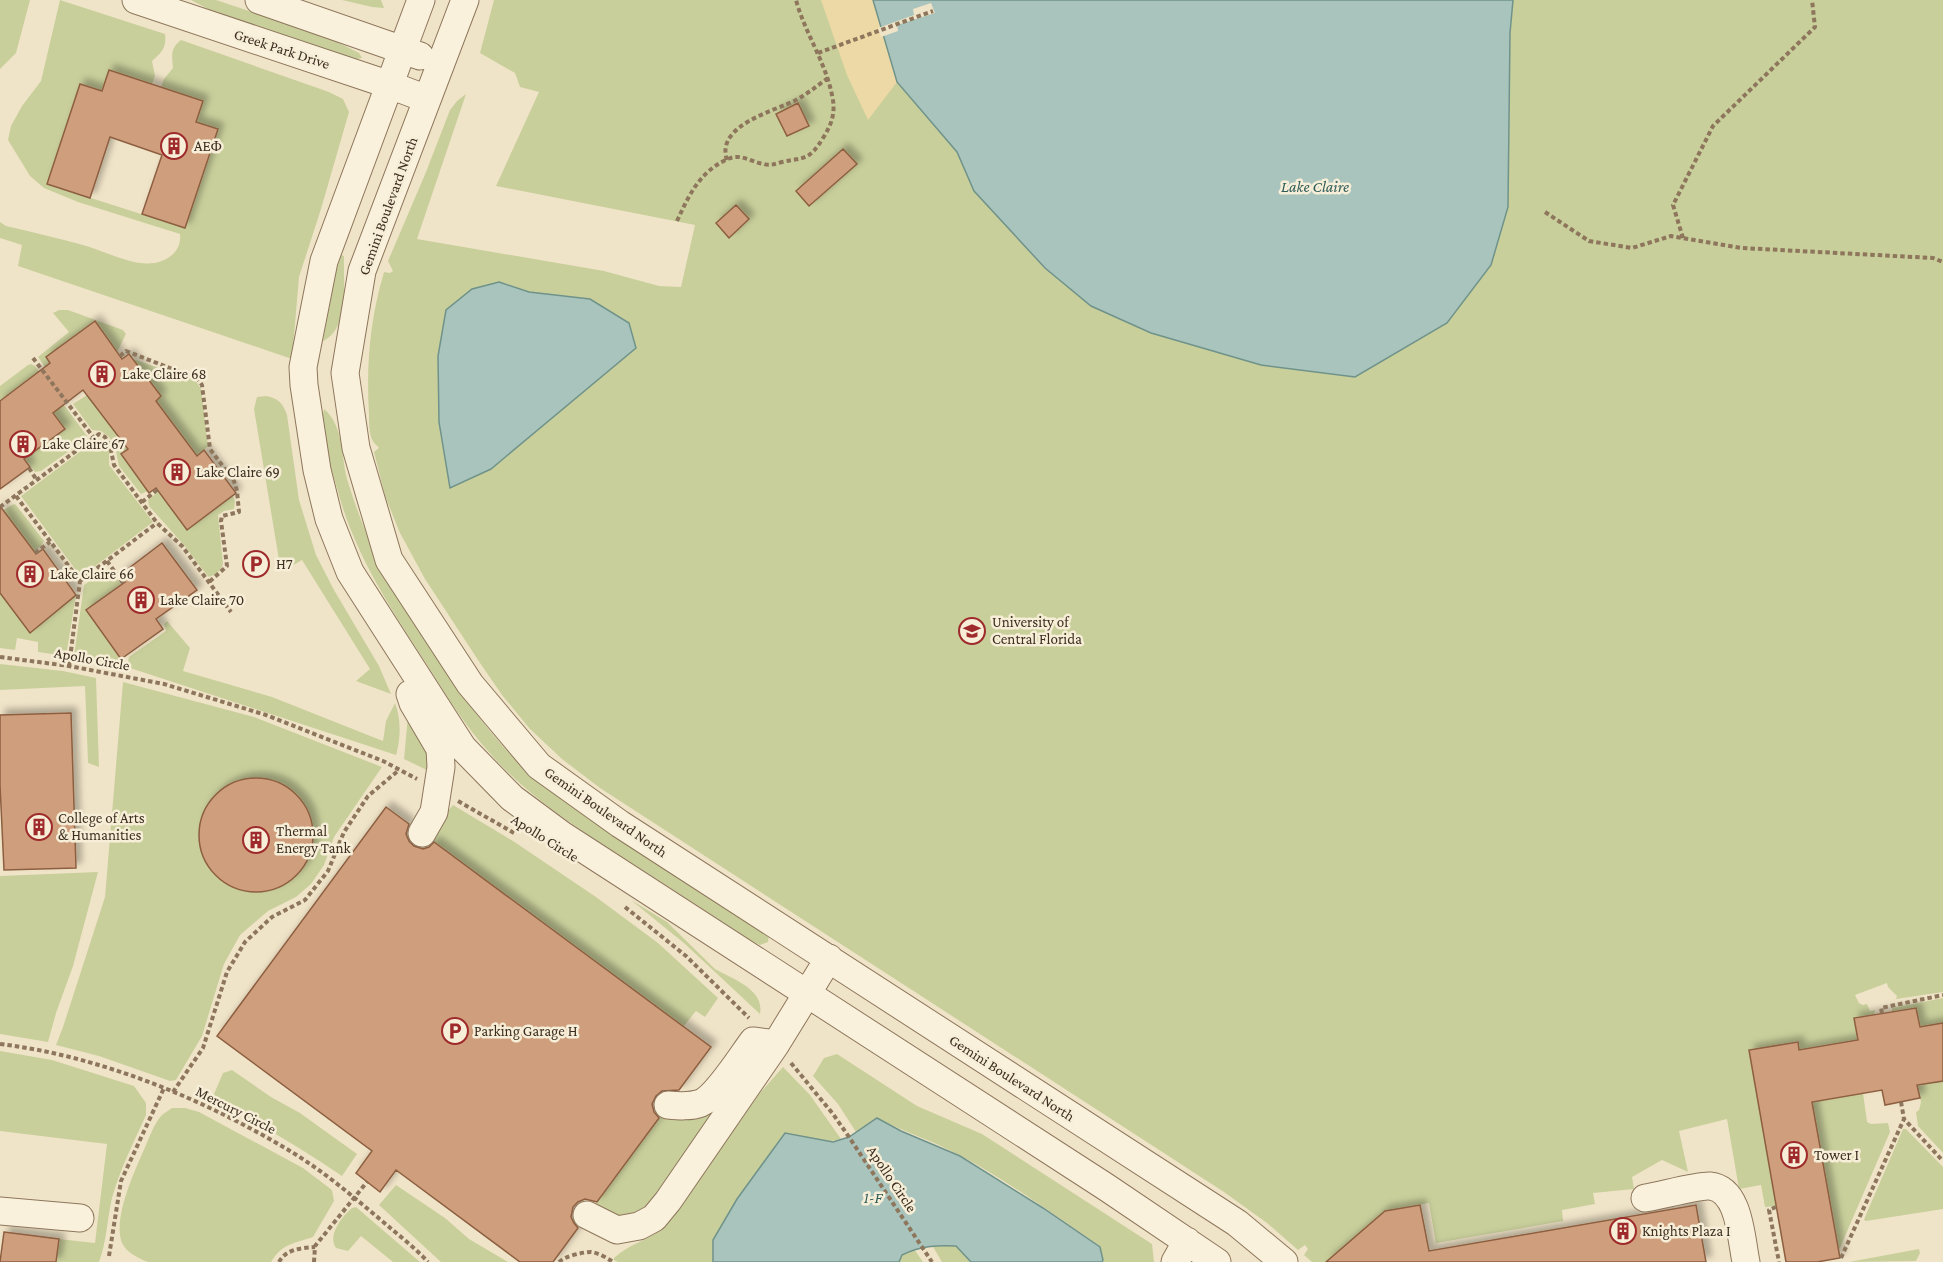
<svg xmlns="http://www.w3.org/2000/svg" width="1943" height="1262" viewBox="0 0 1943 1262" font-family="'Crimson Pro',serif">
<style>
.green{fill:#c9cf9b;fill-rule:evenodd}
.sand{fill:#ecd9a5}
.water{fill:#a9c4bc;stroke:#6f938a;stroke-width:1.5}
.pier{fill:#f0e4c8}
.building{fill:#cf9f7d;stroke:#8d5f41;stroke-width:1.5;filter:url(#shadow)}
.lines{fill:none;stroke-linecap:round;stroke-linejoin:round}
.minor-casing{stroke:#8d765c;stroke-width:29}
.path{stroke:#8d765c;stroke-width:4;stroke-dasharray:4.5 3;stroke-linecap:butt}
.minor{stroke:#faf1dc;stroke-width:27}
.labels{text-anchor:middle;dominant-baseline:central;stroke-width:5;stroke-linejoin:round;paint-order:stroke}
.street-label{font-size:15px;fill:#3d2e20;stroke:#f7eed8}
.poi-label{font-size:15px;fill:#3d2e20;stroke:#f7eed8;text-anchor:start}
.water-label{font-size:16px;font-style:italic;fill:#2f5d5a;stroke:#f7eed8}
</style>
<defs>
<filter id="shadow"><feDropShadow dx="5.5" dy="-5.5" stdDeviation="3" flood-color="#0004"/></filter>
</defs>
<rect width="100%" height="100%" fill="#f0e4c8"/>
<path class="green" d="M 0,0 L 30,0 L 16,53 L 0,69 Z
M 60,0 L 165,34 C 167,48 161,53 152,61 L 155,76 L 152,84 L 110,70 L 102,91 L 80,84 L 47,184 L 185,228 L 218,129 L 196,122 L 202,101 L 161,87 L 164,79 L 173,68 C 172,56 170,48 181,40 L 329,92 L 343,99 L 349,112 L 321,209 L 299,277 L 292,359 L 18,266 L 22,245 L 0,238 L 0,222 L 6,226 C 32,232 58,238 83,245 C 110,252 147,276 172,255 C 178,250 181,242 180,234 L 78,202 L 44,188 L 30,176 L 8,140 L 11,126 L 22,106 L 41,81 Z
M 191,0 L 216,0 L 325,36 L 359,53 L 362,58 L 356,59 L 210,10 Z
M 342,0 L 381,0 L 384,8 L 372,7 Z
M 494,0 L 873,0 L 897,82 L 957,152 L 974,191 L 1045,268 L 1091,306 L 1151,333 L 1510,33 L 1513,0 L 1943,0 L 1943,992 L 1896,999 L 1897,996 L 1888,987 L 1887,983 L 1855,995 L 1859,1003 L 1863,1005 L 1867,1004 L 1870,1011 L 1875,1010 L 1874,1015 L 1854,1019 L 1858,1040 L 1799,1050 L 1798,1042 L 1749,1050 L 1776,1206 L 1765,1207 L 1761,1185 L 1739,1189 L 1727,1119 L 1679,1131 L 1688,1172 L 1662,1160 L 1632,1177 L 1634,1189 L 1593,1193 L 1595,1204 L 1562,1210 L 1563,1221 L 1436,1243 L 1429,1203 L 1385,1211 L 1327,1262 L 1312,1262 L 1304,1255 L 1308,1249 L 1305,1245 L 1298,1250 L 1267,1223 L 1224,1192 L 600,788 L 562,759 L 530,729 L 502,695 L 480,663 L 425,579 L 400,533 L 385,496 L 374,452 L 379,448 C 377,445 374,444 373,441 C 369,435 369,422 369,414 C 366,365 370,319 384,272 L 390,273 L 393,271 L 388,261 L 426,172 L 450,110 L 457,101 L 466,94 L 417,239 L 604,271 L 659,286 L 681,287 L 695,225 L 496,186 L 539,92 L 520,87 L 515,73 L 480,53 ZM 499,282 L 529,292 L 590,299 L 636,348 Z
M 341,255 L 344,256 C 343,281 350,329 323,341 L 335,275 Z
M 59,310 L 68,310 L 123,330 L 126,334 L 117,352 L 94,321 L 46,357 L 73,394 L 65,396 L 38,357 L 69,332 L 53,313 Z
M 133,359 L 196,381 L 201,389 L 208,446 L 197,456 L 169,419 L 121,454 L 148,491 L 141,494 L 119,466 L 115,447 L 109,437 L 101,431 L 92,430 L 73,404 L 87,395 L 115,431 L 161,396 Z
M 31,364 L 35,366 L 87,436 L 82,442 L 41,471 L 35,472 L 25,459 L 65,428 L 28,380 L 0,401 L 0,386 L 28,365 Z
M 266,396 C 278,398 283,403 287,415 L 299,500 L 316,555 L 334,590 L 379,666 L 391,694 L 356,681 L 370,669 L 302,560 L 281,572 L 254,409 L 257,397 Z
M 324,409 C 344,426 341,456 347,479 C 355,505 364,530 376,554 C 419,624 459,703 517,761 C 549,794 589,818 627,843 C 674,874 722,904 769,935 L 768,942 L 760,945 L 750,940 C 711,914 671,888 632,863 C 583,832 534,801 495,759 C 462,724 439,683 413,643 C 384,598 357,554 341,502 C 335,479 318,431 324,409 Z
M 97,439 L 102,440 L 109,450 L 109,465 L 153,522 L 81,577 L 21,496 Z
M 158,492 L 187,530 L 233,496 L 235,501 L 234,509 L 224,511 L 218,515 L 223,564 C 221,570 216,575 209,577 L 207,575 L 184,545 L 149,506 L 148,500 Z
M 14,504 L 16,505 L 44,541 L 41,546 L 34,551 L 0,512 Z
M 107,569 L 110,571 L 121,584 L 86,610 L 121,659 L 118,665 L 74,656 L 84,585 Z
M 0,593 L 30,632 L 76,595 L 66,656 L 38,652 L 38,642 L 17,638 L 15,650 L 0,648 Z
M 167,621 L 190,648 L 183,671 L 272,697 L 383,741 L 386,721 L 395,703 C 401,718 401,739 396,755 L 127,667 L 129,657 L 166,631 L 164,624 Z
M 0,664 L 63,671 L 96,678 L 99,767 L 88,763 L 85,686 L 0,690 Z
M 123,682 L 254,717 L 382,767 L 334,837 L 324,865 L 311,884 L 296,897 L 268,911 L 240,935 L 224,964 L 202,1036 L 176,1080 L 170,1081 L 99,1056 L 56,1045 L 63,1027 L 105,897 Z
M 408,716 L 426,742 L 435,774 L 404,759 Z
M 453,805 L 513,841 L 596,897 L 658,943 L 718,998 L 705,1017 L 696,1011 L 683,1027 L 427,837 Z
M 98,872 L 73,966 L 56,1013 L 48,1042 L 0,1034 L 0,876 Z
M 631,900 L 667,922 L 715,969 C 732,979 765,989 760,1014 L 685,944 Z
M 1943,998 L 1943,1023 L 1920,1027 L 1916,1008 L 1892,1012 L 1892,1008 Z
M 0,1051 L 52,1060 L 134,1086 L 146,1103 L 146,1115 C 134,1142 120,1169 112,1198 C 107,1219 107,1241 99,1262 L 56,1262 L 59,1239 L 95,1243 L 107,1144 L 0,1131 Z
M 752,1053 L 707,1122 L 643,1212 L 617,1216 L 595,1205 L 662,1112 L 677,1117 Z
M 837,1054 L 917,1106 L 982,1134 L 1152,1244 L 1154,1262 L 1102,1262 L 1103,1260 L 1100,1246 C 1056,1216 1008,1181 961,1156 C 934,1141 904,1132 877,1118 L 856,1132 L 838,1104 L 813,1076 L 824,1058 Z
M 783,1067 L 810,1095 L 841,1139 C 823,1145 804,1135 785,1133 L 737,1199 L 713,1240 L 713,1262 L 618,1262 L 614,1260 L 614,1258 C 628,1245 645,1241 661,1230 L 760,1093 Z
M 232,1070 L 271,1097 L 300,1113 L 357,1154 L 342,1176 C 301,1148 261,1124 216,1102 L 214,1094 L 223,1073 Z
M 1943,1081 L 1943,1153 L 1918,1126 L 1916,1112 L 1919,1110 L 1921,1102 L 1917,1085 Z
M 1863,1093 L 1867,1122 L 1871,1124 L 1888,1123 L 1890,1132 L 1839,1250 L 1812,1101 Z
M 172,1108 L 185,1108 L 199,1112 L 303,1168 L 332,1190 L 334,1201 L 313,1237 C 293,1244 283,1243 271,1262 L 148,1262 C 138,1258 127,1253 122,1243 C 112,1218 136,1168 146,1145 C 150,1136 154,1124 161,1116 C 164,1113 169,1110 172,1108 Z
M 1903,1129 L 1906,1129 L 1943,1167 L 1943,1209 L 1866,1221 L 1864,1220 L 1865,1217 Z
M 396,1185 L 445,1218 L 469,1239 L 508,1262 L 441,1262 L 379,1205 Z
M 356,1207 L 420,1262 L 393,1262 L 361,1236 L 348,1251 L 336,1248 C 327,1236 342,1216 352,1208 Z
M 932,1245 L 956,1246 L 971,1262 L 942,1262 Z
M 914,1249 L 923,1262 L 899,1262 L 902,1255 Z
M 1919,1249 L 1920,1253 L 1916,1261 L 1849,1262 Z"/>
<path class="sand" d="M 821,0 L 873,0 L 897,82 L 868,120 L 847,75 Z"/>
<path class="water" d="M 873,0 L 1513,0 L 1510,33 L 1508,207 L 1491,265 L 1447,323 L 1355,377 L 1261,365 L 1151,333 L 1091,306 L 1045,268 L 974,191 L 957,152 L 897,82 Z
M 499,282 L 529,292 L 590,299 L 629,323 L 636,348 L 491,469 L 450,488 L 439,422 L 438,356 L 446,310 L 472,289 Z
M 877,1118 L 901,1131 L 960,1156 L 1043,1208 L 1100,1247 L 1103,1260 L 1102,1262 L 971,1262 L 956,1246 C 936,1245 920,1246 902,1255 L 899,1262 L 713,1262 L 713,1240 L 737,1199 L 785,1133 L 833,1142 L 849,1137 Z"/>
<path class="pier" d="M 931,3 L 935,13 L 897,25 L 898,31 L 881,37 L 878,28 L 914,15 L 913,9 Z"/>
<path class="building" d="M 109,70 L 203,101 L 196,122 L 218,129 L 185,228 L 142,214 L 162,155 L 110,137 L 90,198 L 47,184 L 80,84 L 102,91 Z
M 798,103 L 809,126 L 787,136 L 776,114 Z
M 843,149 L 857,164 L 809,206 L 796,191 Z
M 736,205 L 749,219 L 729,238 L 716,223 Z
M 95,321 L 122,359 L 129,354 L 161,396 L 156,401 L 197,456 L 204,450 L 236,493 L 187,530 L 156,488 L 149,493 L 121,454 L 128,449 L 83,390 L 53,413 L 65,429 L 24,459 L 30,467 L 0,489 L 0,401 L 50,363 L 46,357 Z
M 0,506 L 36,554 L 43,549 L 76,595 L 30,633 L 0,593 Z
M 162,543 L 197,590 L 156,619 L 163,629 L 121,659 L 86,610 L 125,582 L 120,575 Z
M 71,713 L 76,868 L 4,870 L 0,785 L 0,715 Z
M199 835a57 57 0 1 1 114 0a57 57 0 1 1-114 0Z
M 386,807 L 409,824 L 406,834 L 409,841 L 414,846 L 423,849 L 429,847 L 434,842 L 711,1047 L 679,1090 L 662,1091 L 656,1096 L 652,1104 L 654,1112 L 659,1118 L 597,1202 L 585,1199 L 578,1202 L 573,1207 L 571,1217 L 574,1223 L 578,1228 L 553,1262 L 520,1262 L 396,1170 L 380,1192 L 356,1173 L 372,1151 L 217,1036 Z
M 1916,1008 L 1920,1027 L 1943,1023 L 1943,1081 L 1917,1085 L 1920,1098 L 1885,1105 L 1882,1090 L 1812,1102 L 1840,1258 L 1817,1262 L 1786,1262 L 1749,1050 L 1798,1042 L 1799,1050 L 1858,1040 L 1854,1018 Z
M 1420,1205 L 1429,1251 L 1696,1205 L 1706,1262 L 1326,1262 L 1385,1211 Z
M 4,1232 L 59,1239 L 56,1262 L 0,1262 Z"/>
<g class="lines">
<defs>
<path id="minor" d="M 136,0 L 390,85 L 427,99
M 259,0 L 420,56
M 421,0 L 324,261 L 303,367 L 304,385 L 317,470 L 329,519 L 350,572 L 463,748 L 512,798 L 562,835 L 1106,1187 L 1217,1262
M 465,0 L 362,271 L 345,373 L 356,448 L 389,560 L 470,684 L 539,766 L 620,824 L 1237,1223 L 1284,1262
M 410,694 L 413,703 L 440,749 L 441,767 L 434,812 L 422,833
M 668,1105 C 679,1106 690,1107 701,1103 C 717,1096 741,1057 753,1041 L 776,1044
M 1645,1198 C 1659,1196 1698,1185 1710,1186 C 1740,1189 1741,1239 1746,1262
M 0,1211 L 80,1218
M 587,1215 L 617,1230 L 639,1226 L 654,1218 L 668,1201 L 776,1044 L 829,958
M 1175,1262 L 1187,1241"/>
</defs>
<use href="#minor" class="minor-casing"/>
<path class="path" d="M 818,53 L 933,11
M 727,160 C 715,125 775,111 796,100 C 807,94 817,86 828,78
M 1545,212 L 1589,241 L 1632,248 L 1671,236 L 1742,248 L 1933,258 L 1943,262
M 677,221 C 689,195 700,171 728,159 C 741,153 751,162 764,164 C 770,166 775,164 782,162 C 805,157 809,161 823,138 C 832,124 836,112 832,95 C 825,61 805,33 796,0
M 1683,238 L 1673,205 L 1713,126 L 1815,27 L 1812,0
M 120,356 L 126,351 L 198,379 L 202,385 L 210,449 L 234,481 L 237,491 L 239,512 L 222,516 L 221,521 L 227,566 L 208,583
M 33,358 L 94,438
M 29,468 L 36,479
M 16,496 L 80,581 L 157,523
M 142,502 L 157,490
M 0,507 L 99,434 L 105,437 L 110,446 L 114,465 L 157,523 L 182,546 L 231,612
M 35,553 L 50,542
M 107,561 L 123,583
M 0,657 L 69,666 L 164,684 L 266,715 L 383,761 L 417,779
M 69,666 L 80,581
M 458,801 L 514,833
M 625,907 L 686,956 L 749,1018
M 1882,1013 L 1881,1008 L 1943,995
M 0,1044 C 100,1056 204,1099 290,1151 C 325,1172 356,1199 388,1226 C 401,1237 416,1249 428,1262
M 791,1063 L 833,1114 L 849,1137 L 932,1262
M 173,1092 L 203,1048 L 227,972 L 245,942 L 272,917 L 305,900 L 328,871 L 344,832 L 368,796 L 399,770
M 1901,1102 L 1904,1119
M 1776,1207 L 1769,1210 L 1779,1262
M 109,1256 L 121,1181 L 164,1088
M 1841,1258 L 1904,1119 L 1943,1161
M 279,1262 C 286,1249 301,1248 315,1247
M 314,1262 L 315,1246 L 367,1182
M 559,1262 C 565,1256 583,1252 591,1252 C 599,1253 607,1258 613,1262"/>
<use href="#minor" class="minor"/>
</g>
<defs>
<symbol id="building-ring" viewBox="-11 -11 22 22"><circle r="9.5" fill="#f7eed8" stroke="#9e2a2b" stroke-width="1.5"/><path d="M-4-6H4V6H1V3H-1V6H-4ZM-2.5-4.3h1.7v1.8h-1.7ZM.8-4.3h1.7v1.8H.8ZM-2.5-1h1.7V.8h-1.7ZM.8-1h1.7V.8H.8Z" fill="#9e2a2b"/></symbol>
<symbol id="parking-ring" viewBox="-11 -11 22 22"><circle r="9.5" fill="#f7eed8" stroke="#9e2a2b" stroke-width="1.5"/><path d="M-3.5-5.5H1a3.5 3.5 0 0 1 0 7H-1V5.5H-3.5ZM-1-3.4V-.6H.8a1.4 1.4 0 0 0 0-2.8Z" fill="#9e2a2b"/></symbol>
<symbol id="university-ring" viewBox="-11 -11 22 22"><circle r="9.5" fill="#f7eed8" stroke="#9e2a2b" stroke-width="1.5"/><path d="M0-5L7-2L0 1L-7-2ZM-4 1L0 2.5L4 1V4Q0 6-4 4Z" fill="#9e2a2b"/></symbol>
</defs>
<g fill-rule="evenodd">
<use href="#building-ring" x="159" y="131" width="30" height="30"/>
<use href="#building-ring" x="87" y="359" width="30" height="30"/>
<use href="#building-ring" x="8" y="429" width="30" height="30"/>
<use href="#building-ring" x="162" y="457" width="30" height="30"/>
<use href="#parking-ring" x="241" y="549" width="30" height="30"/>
<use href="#building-ring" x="15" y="559" width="30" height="30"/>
<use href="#building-ring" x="126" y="585" width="30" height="30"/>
<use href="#university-ring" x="957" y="616" width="30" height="30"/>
<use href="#building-ring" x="24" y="812" width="30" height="30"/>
<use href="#building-ring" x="241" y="825" width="30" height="30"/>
<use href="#parking-ring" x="440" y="1016" width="30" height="30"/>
<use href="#building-ring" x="1779" y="1140" width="30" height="30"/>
<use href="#building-ring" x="1608" y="1216" width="30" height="30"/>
</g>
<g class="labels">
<g class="street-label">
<text transform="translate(282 49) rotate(18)">Greek Park Drive</text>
<text transform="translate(388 206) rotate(-70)">Gemini Boulevard North</text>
<text transform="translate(92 659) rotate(10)">Apollo Circle</text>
<text transform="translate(606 812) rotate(35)">Gemini Boulevard North</text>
<text transform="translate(545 838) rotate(32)">Apollo Circle</text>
<text transform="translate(1012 1078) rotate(33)">Gemini Boulevard North</text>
<text transform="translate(236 1110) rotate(27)">Mercury Circle</text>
<text transform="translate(892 1179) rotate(56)">Apollo Circle</text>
</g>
<g class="poi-label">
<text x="194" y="146">AEΦ</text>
<text x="122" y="374">Lake Claire 68</text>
<text x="42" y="444">Lake Claire 67</text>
<text x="196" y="472">Lake Claire 69</text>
<text x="276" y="564">H7</text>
<text x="50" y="574">Lake Claire 66</text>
<text x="160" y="600">Lake Claire 70</text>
<text x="992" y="622">University of<tspan x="992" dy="17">Central Florida</tspan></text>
<text x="58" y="818">College of Arts<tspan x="58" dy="17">&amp; Humanities</tspan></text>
<text x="276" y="831">Thermal<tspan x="276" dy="17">Energy Tank</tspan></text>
<text x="474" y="1031">Parking Garage H</text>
<text x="1814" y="1155">Tower I</text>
<text x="1642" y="1231">Knights Plaza I</text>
</g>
<g class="water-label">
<text x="1315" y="186">Lake Claire</text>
<text x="873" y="1197">1-F</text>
</g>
</g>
</svg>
